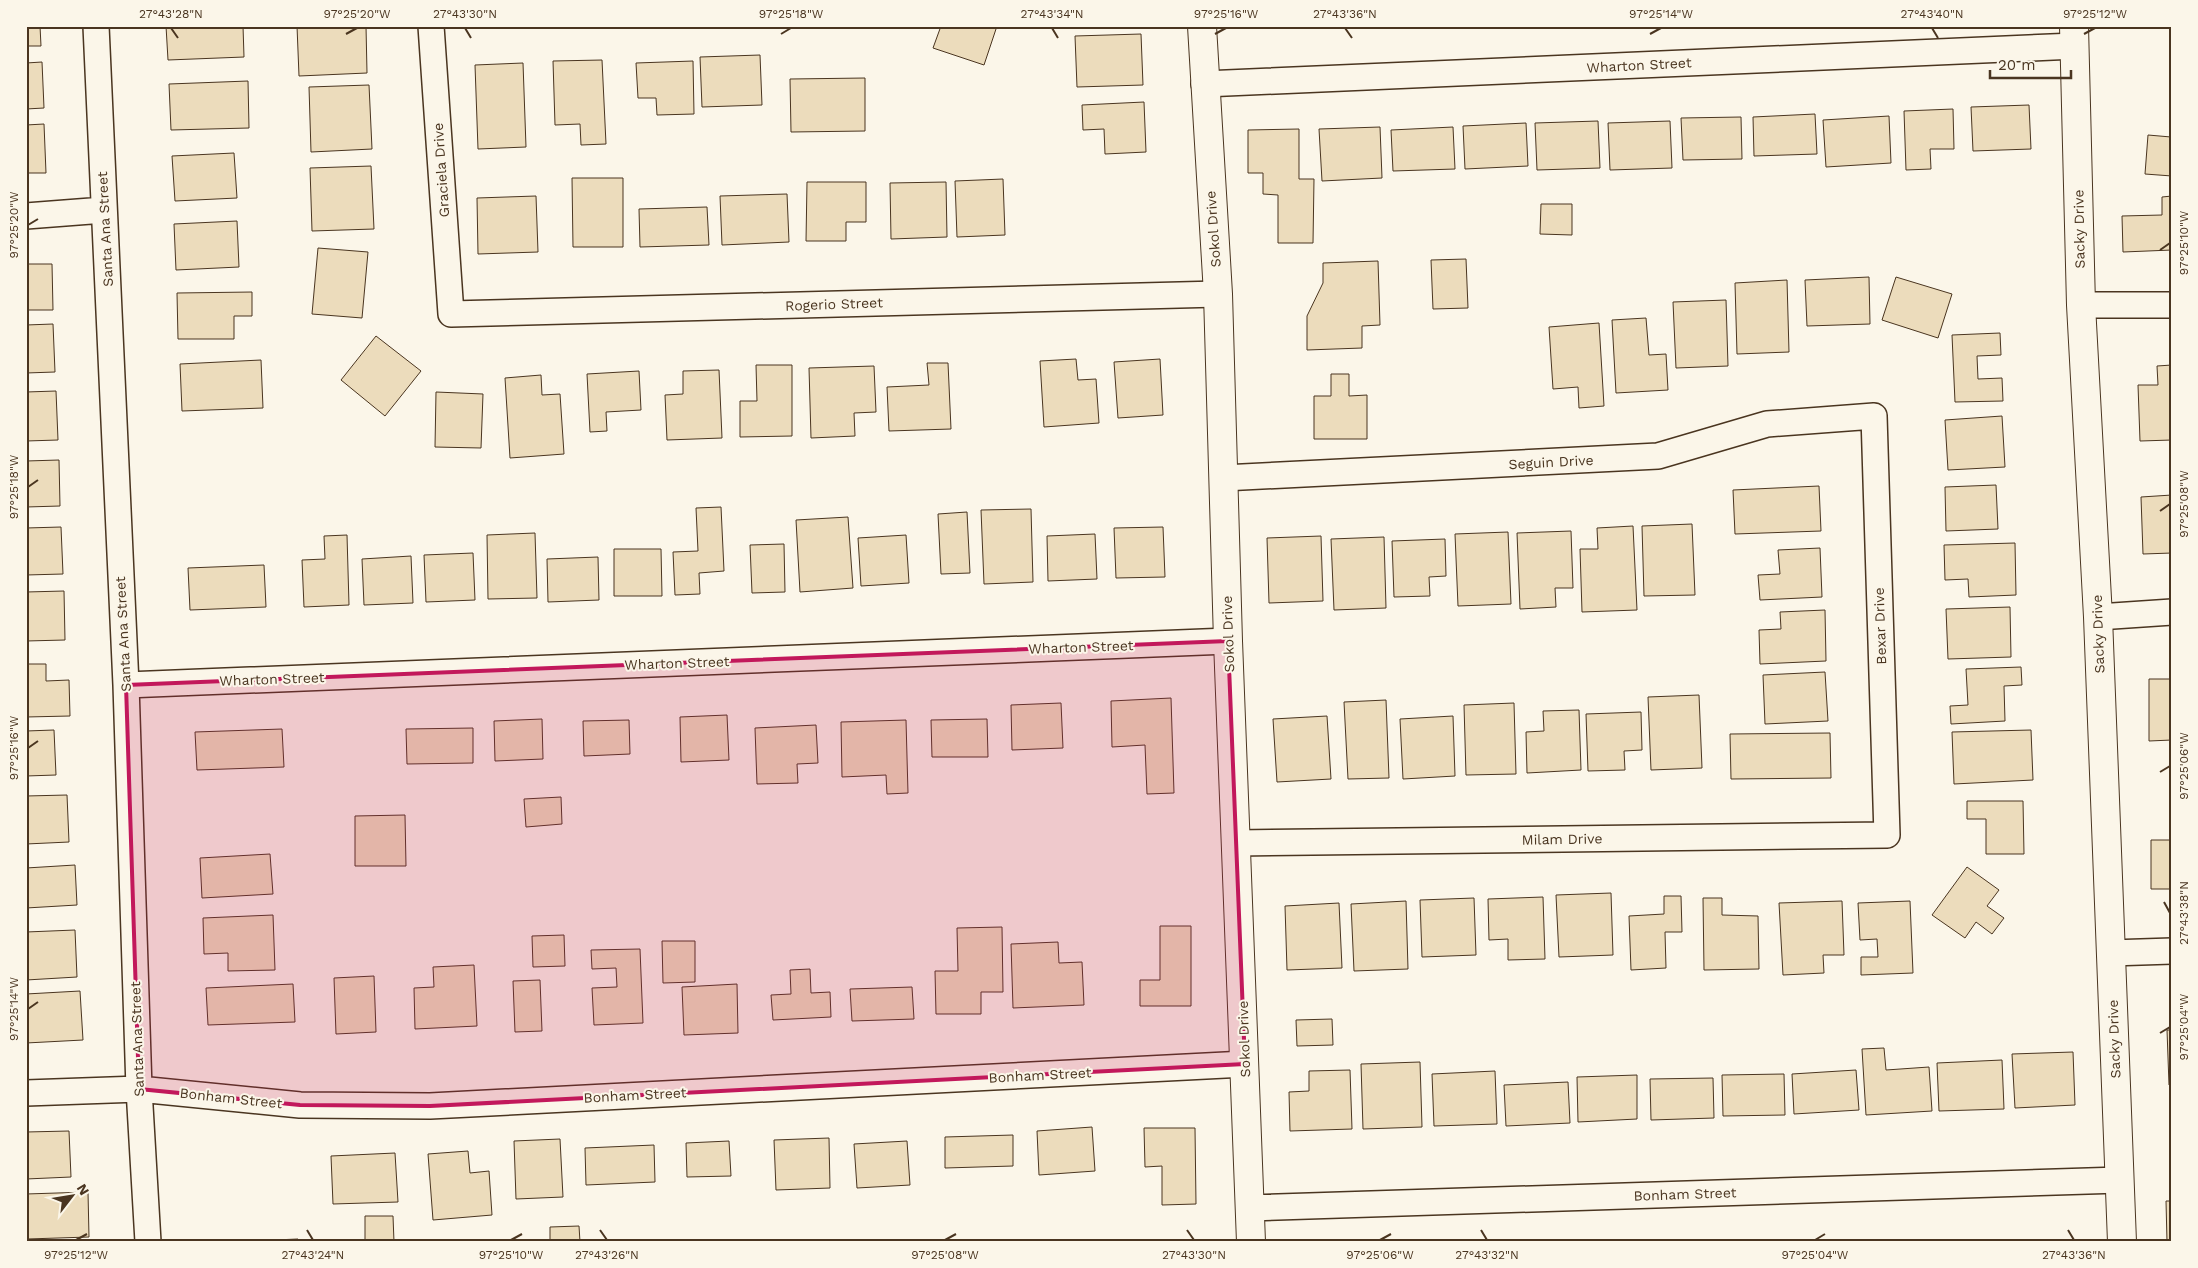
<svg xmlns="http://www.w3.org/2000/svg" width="2198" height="1268" viewBox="0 0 2198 1268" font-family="'Work Sans',sans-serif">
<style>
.building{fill:#ecdcbc;stroke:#4a3520}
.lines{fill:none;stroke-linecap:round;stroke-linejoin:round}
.minor-casing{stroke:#4a3520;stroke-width:28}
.tertiary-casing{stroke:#4a3520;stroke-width:30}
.minor{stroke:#fbf6e9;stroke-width:25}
.tertiary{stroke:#fbf6e9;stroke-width:28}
.marked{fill:#c2185b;fill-opacity:0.2;stroke:#c2185b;stroke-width:4;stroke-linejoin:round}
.ticks{fill:none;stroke:#4a3520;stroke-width:2}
.labels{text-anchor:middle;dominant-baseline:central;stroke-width:4;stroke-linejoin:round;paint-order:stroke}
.street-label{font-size:14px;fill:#4a3520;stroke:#fbf6e9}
.neatline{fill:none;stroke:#4a3520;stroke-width:2}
.ticks-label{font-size:12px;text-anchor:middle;fill:#4a3520}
</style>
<rect width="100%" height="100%" fill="#fbf6e9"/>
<path class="building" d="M 26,26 L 40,26 L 41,46 L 26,46 Z
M 166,26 L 243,26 L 244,57 L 168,60 Z
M 297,26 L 366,26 L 367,73 L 299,76 Z
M 941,26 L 997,26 L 984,65 L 933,48 Z
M 1141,34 L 1143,85 L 1077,87 L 1075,36 Z
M 760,55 L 762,105 L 702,107 L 700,57 Z
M 602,60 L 606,144 L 581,145 L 580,124 L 555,125 L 553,61 Z
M 693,61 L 694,114 L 657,115 L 656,98 L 638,98 L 636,63 Z
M 42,62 L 44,108 L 26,109 L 26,63 Z
M 523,63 L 526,147 L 478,149 L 475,65 Z
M 865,78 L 865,131 L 791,132 L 790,79 Z
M 248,81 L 249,128 L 171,130 L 169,84 Z
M 369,85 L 372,149 L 311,152 L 309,87 Z
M 1144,102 L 1146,152 L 1105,154 L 1104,129 L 1083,130 L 1082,105 Z
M 2029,105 L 2031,149 L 1973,151 L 1971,107 Z
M 1953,109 L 1954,149 L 1930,149 L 1931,169 L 1906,170 L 1904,111 Z
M 1815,114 L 1817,154 L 1754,156 L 1753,117 Z
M 1889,116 L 1891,163 L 1826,167 L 1823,120 Z
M 1741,117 L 1742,159 L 1683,160 L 1681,118 Z
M 1598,121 L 1600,168 L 1537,170 L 1535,123 Z
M 1670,121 L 1672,168 L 1610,170 L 1608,123 Z
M 2172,122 L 2172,176 L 2145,174 L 2148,135 L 2171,137 Z
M 1526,123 L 1528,166 L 1465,169 L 1463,126 Z
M 44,124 L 46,173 L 26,173 L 26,125 Z
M 1380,127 L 1382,178 L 1322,181 L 1319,129 Z
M 1453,127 L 1455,169 L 1393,171 L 1391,130 Z
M 1299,129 L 1299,179 L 1314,179 L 1313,243 L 1278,243 L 1278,195 L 1263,194 L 1263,173 L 1248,173 L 1248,130 Z
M 234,153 L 237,198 L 175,201 L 172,156 Z
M 371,166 L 374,229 L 312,231 L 310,168 Z
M 572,178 L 623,178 L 623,247 L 573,247 Z
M 1003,179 L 1005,235 L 957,237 L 955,181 Z
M 807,182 L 866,182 L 866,222 L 846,222 L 846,241 L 806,241 Z
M 946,182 L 947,237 L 891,239 L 890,183 Z
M 787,194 L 789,242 L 722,245 L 720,196 Z
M 536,196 L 538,252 L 478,254 L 477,198 Z
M 2172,196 L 2172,250 L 2123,252 L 2122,216 L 2162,215 L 2162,197 Z
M 1541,204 L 1572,204 L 1572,235 L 1540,234 Z
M 707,207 L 709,245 L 640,247 L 639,209 Z
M 237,221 L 239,267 L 176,270 L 174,224 Z
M 318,248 L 368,252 L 362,318 L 312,314 Z
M 1466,259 L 1468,308 L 1433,309 L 1431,260 Z
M 1378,261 L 1380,325 L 1362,326 L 1362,348 L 1307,350 L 1307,316 L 1323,283 L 1323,263 Z
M 26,264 L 52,264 L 53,310 L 26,310 Z
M 1869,277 L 1870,324 L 1807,326 L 1805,280 Z
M 1896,277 L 1952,294 L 1938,338 L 1882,320 Z
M 1787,280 L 1789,352 L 1737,354 L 1735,283 Z
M 252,292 L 252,316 L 234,316 L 234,339 L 178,339 L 177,293 Z
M 1726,300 L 1728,366 L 1676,368 L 1673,302 Z
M 1646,318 L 1649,355 L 1666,354 L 1668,390 L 1616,393 L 1612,320 Z
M 1599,323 L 1604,406 L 1579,408 L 1578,387 L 1553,389 L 1549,327 Z
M 53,324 L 55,372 L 26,373 L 26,325 Z
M 2000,333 L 2001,355 L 1977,356 L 1978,379 L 2002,378 L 2003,401 L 1955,402 L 1952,335 Z
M 376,336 L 421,371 L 385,416 L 341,380 Z
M 1076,359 L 1078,380 L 1096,379 L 1099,423 L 1044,427 L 1040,361 Z
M 1160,359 L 1163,415 L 1118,418 L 1114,362 Z
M 261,360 L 263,408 L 182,411 L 180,364 Z
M 927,363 L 948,363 L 951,429 L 889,431 L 887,387 L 929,385 Z
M 756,365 L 792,365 L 792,436 L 740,437 L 740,401 L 757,401 Z
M 2172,365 L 2172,440 L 2140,441 L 2138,385 L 2158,385 L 2157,366 Z
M 874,366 L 876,412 L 854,413 L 855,436 L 811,438 L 809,368 Z
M 719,370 L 722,438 L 667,440 L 665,395 L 683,394 L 683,371 Z
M 639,371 L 641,410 L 606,412 L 607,431 L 590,432 L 587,374 Z
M 1331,374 L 1349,374 L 1349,396 L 1367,395 L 1367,439 L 1314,439 L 1314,396 L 1331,396 Z
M 541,375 L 542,395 L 560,394 L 564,454 L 510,458 L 505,378 Z
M 56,391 L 58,440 L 26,441 L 26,392 Z
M 436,392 L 483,394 L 481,448 L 435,447 Z
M 2002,416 L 2005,467 L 1948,470 L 1945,420 Z
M 59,460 L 60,506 L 26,507 L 26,461 Z
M 1996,485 L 1998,529 L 1946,531 L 1945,487 Z
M 1819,486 L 1821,531 L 1735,534 L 1733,490 Z
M 2172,495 L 2172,553 L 2143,554 L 2141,497 Z
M 721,507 L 724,571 L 699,573 L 700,594 L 675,595 L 673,552 L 698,551 L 696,508 Z
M 1031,509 L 1033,582 L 984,584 L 981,510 Z
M 967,512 L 970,573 L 941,574 L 938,514 Z
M 848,517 L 853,588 L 800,592 L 796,520 Z
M 1692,524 L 1695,595 L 1644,596 L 1642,526 Z
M 1633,526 L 1637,610 L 1582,612 L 1580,549 L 1598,549 L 1597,528 Z
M 61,527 L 63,574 L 26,575 L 26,528 Z
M 1163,527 L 1165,577 L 1116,578 L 1114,528 Z
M 1571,531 L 1573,588 L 1555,588 L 1556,607 L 1520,609 L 1517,533 Z
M 1508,532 L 1511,604 L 1458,606 L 1455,534 Z
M 535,533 L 537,598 L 488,599 L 487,535 Z
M 1095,534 L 1097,579 L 1048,581 L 1047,536 Z
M 347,535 L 349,605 L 304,607 L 302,560 L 325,559 L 324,536 Z
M 906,535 L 909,583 L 861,586 L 858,538 Z
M 1321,536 L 1323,601 L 1269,603 L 1267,538 Z
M 1384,537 L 1386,608 L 1334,610 L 1331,539 Z
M 1445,539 L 1446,576 L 1429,577 L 1430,596 L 1394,597 L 1392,541 Z
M 2015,543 L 2016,595 L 1969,597 L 1968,579 L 1945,580 L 1944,545 Z
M 784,544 L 785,592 L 752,593 L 750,545 Z
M 1820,548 L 1822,597 L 1760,600 L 1758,575 L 1780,574 L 1778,550 Z
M 614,549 L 661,549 L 662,596 L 614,596 Z
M 473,553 L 475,600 L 426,602 L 424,555 Z
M 411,556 L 413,603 L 364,605 L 362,559 Z
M 598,557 L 599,600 L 548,602 L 547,559 Z
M 264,565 L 266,607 L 190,610 L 188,568 Z
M 64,591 L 65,640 L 26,641 L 26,592 Z
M 2010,607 L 2011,657 L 1948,659 L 1946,609 Z
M 1825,610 L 1826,661 L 1760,664 L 1759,630 L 1781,629 L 1780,612 Z
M 26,664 L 46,664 L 46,681 L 69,680 L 70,716 L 26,717 Z
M 2021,667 L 2022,685 L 2004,686 L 2005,721 L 1951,724 L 1950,706 L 1968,705 L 1966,669 Z
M 1825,672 L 1828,721 L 1765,724 L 1763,675 Z
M 2149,679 L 2172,679 L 2172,740 L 2149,741 Z
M 1699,695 L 1702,768 L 1651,770 L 1648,697 Z
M 1171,698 L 1174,793 L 1147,794 L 1145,745 L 1112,747 L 1111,701 Z
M 1386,700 L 1389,778 L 1348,779 L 1344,702 Z
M 1061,703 L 1063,748 L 1012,750 L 1011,705 Z
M 1514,703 L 1516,774 L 1466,775 L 1464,705 Z
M 1579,710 L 1581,770 L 1527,773 L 1526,732 L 1544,731 L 1543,711 Z
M 1641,712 L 1642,750 L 1624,751 L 1625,770 L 1588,771 L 1586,714 Z
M 727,715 L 729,760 L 681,762 L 680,717 Z
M 1327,716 L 1331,779 L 1277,782 L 1273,719 Z
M 1453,716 L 1455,776 L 1403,779 L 1400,719 Z
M 542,719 L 543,759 L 495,761 L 494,721 Z
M 987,719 L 988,757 L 932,757 L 931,720 Z
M 629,720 L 630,754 L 584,756 L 583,721 Z
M 906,720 L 908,793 L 887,794 L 886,775 L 842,777 L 841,722 Z
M 816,725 L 818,763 L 797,764 L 798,783 L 757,784 L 755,728 Z
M 473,728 L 473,763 L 407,764 L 406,729 Z
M 282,729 L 284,767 L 197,770 L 195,732 Z
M 54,730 L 56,775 L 26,776 L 26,731 Z
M 2031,730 L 2033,780 L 1954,784 L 1952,732 Z
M 1830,733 L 1831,778 L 1731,779 L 1730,734 Z
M 67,795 L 69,842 L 26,844 L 26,796 Z
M 561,797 L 562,824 L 526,827 L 524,799 Z
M 1967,801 L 2023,801 L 2024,854 L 1986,854 L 1986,819 L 1967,819 Z
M 405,815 L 406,866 L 355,866 L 355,816 Z
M 2151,840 L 2172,840 L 2172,889 L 2151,889 Z
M 270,854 L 273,894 L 202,898 L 200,858 Z
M 75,865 L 77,905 L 26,908 L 26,868 Z
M 1967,867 L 1999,890 L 1987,906 L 2004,918 L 1992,934 L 1976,922 L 1965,938 L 1932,915 Z
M 1611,893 L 1613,955 L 1559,957 L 1556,895 Z
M 1664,896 L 1681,896 L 1682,932 L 1665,932 L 1666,968 L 1631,970 L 1629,916 L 1664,914 Z
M 1543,897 L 1545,959 L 1508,960 L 1508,939 L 1489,940 L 1488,899 Z
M 1474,898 L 1476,955 L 1422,957 L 1420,900 Z
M 1703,898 L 1722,898 L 1722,915 L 1758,916 L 1759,969 L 1704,970 Z
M 1406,901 L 1408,969 L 1354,971 L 1351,904 Z
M 1842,901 L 1844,955 L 1823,955 L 1824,973 L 1783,975 L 1779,903 Z
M 1910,901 L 1913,973 L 1861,975 L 1861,957 L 1878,957 L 1877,939 L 1860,940 L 1858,903 Z
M 1339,903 L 1342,968 L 1287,970 L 1285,906 Z
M 273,915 L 275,970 L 228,971 L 228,953 L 204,954 L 203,918 Z
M 1160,926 L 1191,926 L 1191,1006 L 1140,1006 L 1140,980 L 1160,980 Z
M 1002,927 L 1003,992 L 981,992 L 981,1014 L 936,1014 L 935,971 L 958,971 L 957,928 Z
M 75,930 L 77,977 L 26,980 L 26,932 Z
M 564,935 L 565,966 L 533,967 L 532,936 Z
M 662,941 L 695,941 L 695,982 L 663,983 Z
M 1058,942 L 1059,963 L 1082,962 L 1084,1005 L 1013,1008 L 1011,944 Z
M 640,949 L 643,1023 L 594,1025 L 592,988 L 617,987 L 616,968 L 592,969 L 591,950 Z
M 474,965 L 477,1026 L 415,1029 L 414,988 L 434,987 L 433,967 Z
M 810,969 L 811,993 L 830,992 L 831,1017 L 773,1020 L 771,995 L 791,994 L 790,970 Z
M 374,976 L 376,1032 L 336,1034 L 334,978 Z
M 540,980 L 542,1031 L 515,1032 L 513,981 Z
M 293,984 L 295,1022 L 208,1025 L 206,988 Z
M 737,984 L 738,1033 L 684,1035 L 682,987 Z
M 912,987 L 914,1019 L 852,1021 L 850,989 Z
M 80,991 L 83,1040 L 26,1043 L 26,994 Z
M 1332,1019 L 1333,1045 L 1297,1046 L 1296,1020 Z
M 2167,1030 L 2172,1030 L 2172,1085 L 2169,1085 Z
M 1884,1048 L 1886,1070 L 1929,1067 L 1932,1111 L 1866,1115 L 1862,1049 Z
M 2073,1052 L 2075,1105 L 2015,1108 L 2012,1054 Z
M 2002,1060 L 2004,1109 L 1939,1111 L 1937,1063 Z
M 1420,1062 L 1422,1127 L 1363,1129 L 1361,1064 Z
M 1350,1070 L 1352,1129 L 1290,1131 L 1289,1092 L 1309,1091 L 1309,1071 Z
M 1856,1070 L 1859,1110 L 1794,1114 L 1792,1074 Z
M 1495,1071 L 1497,1124 L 1434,1126 L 1432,1074 Z
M 1784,1074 L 1785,1115 L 1723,1116 L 1722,1075 Z
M 1637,1075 L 1637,1119 L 1578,1122 L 1577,1077 Z
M 1713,1078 L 1714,1118 L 1651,1120 L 1650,1079 Z
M 1568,1082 L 1570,1123 L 1506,1126 L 1504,1085 Z
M 1092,1127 L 1095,1171 L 1039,1175 L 1037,1131 Z
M 1144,1128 L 1195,1128 L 1196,1204 L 1162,1205 L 1162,1166 L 1145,1167 Z
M 69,1131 L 71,1177 L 26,1179 L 26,1132 Z
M 1013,1135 L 1013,1166 L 945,1168 L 945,1137 Z
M 829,1138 L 830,1188 L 776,1190 L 774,1140 Z
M 560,1139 L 563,1197 L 516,1199 L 514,1141 Z
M 729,1141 L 731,1176 L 687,1177 L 686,1143 Z
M 907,1141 L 910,1185 L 857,1188 L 854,1144 Z
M 654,1145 L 655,1182 L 586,1185 L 585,1148 Z
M 468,1151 L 470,1173 L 489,1171 L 492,1215 L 433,1220 L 428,1154 Z
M 395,1153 L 398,1202 L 333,1204 L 331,1156 Z
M 88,1192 L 89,1237 L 27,1239 L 26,1194 Z
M 2166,1201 L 2172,1201 L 2172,1242 L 2167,1242 Z
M 365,1216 L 393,1216 L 394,1242 L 365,1242 Z
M 579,1226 L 580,1242 L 550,1242 L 550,1227 Z
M 298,1239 L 298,1242 L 228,1242 Z"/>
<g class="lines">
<defs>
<path id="minor" d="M 96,26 L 126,685 L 139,1089 L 148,1242
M 431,26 L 451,314 L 1218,294
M 1204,84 L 2075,46
M 26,216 L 104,210
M 2081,305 L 2172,305
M 1223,478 L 1658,456 L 1767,424 L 1874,416 L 1887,835 L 1237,843
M 2098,617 L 2172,612
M 126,685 L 1228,641
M 2110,953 L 2172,951
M 26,1093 L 139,1089 L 300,1105 L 430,1106 L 1245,1064
M 1250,1208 L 2120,1180"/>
<path id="tertiary" d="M 1202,26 L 1218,294 L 1228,641 L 1251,1242
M 2074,26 L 2081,305 L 2098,617 L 2122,1242"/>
</defs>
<use href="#minor" class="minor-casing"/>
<use href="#tertiary" class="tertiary-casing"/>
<use href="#minor" class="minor"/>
<use href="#tertiary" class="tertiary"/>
</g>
<path class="marked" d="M 1228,641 L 1245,1064 L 430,1106 L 300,1105 L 139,1089 L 126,685 Z"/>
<path class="ticks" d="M 171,28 L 178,38M 465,28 L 471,38M 1052,28 L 1058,38M 1345,28 L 1352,38M 1932,28 L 1938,38M 346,34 L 357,28M 781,34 L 791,28M 1215,34 L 1226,28M 1650,34 L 1661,28M 2084,34 L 2095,28M 28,225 L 38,219M 2160,250 L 2170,243M 28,487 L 38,480M 2160,511 L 2170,504M 28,748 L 38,741M 2160,772 L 2170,766M 2164,902 L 2170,913M 28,1009 L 38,1002M 2160,1033 L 2170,1027M 307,1230 L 313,1240M 600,1230 L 607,1240M 1187,1230 L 1194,1240M 1481,1230 L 1487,1240M 2068,1230 L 2074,1240M 76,1240 L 87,1234M 511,1240 L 522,1234M 945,1240 L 956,1234M 1380,1240 L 1391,1234M 1815,1240 L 1825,1234"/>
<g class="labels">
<g class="street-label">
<text transform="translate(1639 65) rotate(-3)">Wharton Street</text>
<text transform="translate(441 170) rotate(-94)">Graciela Drive</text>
<text transform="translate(105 229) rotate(-93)">Santa Ana Street</text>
<text transform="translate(1213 229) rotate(-94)">Sokol Drive</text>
<text transform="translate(2079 229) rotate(-91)">Sacky Drive</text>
<text transform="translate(834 304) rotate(-2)">Rogerio Street</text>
<text transform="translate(1551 462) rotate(-3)">Seguin Drive</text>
<text transform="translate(1880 626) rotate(-92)">Bexar Drive</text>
<text transform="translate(123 634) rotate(-93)">Santa Ana Street</text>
<text transform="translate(1228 634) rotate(-92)">Sokol Drive</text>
<text transform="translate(2098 634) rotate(-92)">Sacky Drive</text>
<text transform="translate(1081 647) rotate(-2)">Wharton Street</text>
<text transform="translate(677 663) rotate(-2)">Wharton Street</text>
<text transform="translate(272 679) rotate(-2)">Wharton Street</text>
<text transform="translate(1562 839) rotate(-1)">Milam Drive</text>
<text transform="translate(137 1039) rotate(-92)">Santa Ana Street</text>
<text transform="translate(1244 1039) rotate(-92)">Sokol Drive</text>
<text transform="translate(2114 1039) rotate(-92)">Sacky Drive</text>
<text transform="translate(1040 1075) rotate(-3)">Bonham Street</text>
<text transform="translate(635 1095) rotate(-3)">Bonham Street</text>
<text transform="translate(231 1098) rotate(6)">Bonham Street</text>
<text transform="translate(1685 1194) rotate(-2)">Bonham Street</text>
</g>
</g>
<rect width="2198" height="1268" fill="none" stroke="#fbf6e9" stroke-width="55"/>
<g transform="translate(72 1196) rotate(59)" stroke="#fbf6e9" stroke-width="4" paint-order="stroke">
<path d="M0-4L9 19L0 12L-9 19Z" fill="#4a3520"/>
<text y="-8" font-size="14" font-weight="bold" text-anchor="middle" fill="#4a3520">N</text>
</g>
<path d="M1990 70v8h81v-8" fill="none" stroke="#4a3520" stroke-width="2.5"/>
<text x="1998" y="70" font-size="15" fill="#4a3520" stroke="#fbf6e9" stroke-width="4" paint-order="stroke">20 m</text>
<rect x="28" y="28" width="2142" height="1212" class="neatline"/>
<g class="ticks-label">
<text x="171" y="18">27°43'28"N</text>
<text x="357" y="18">97°25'20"W</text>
<text x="465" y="18">27°43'30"N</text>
<text x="791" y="18">97°25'18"W</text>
<text x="1052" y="18">27°43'34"N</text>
<text x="1226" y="18">97°25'16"W</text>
<text x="1345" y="18">27°43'36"N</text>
<text x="1661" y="18">97°25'14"W</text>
<text x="1932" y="18">27°43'40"N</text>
<text x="2095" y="18">97°25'12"W</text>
<text transform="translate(14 225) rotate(-90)" y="4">97°25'20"W</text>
<text transform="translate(2184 243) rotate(-90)" y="4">97°25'10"W</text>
<text transform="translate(14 487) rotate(-90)" y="4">97°25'18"W</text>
<text transform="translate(2184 504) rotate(-90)" y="4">97°25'08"W</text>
<text transform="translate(14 748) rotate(-90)" y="4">97°25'16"W</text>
<text transform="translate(2184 766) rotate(-90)" y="4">97°25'06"W</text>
<text transform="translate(2184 913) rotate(-90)" y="4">27°43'38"N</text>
<text transform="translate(14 1009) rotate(-90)" y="4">97°25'14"W</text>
<text transform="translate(2184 1027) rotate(-90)" y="4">97°25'04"W</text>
<text x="76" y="1259">97°25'12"W</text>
<text x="313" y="1259">27°43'24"N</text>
<text x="511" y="1259">97°25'10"W</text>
<text x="607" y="1259">27°43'26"N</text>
<text x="945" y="1259">97°25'08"W</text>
<text x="1194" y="1259">27°43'30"N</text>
<text x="1380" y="1259">97°25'06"W</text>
<text x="1487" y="1259">27°43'32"N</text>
<text x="1815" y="1259">97°25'04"W</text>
<text x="2074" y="1259">27°43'36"N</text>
</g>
</svg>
